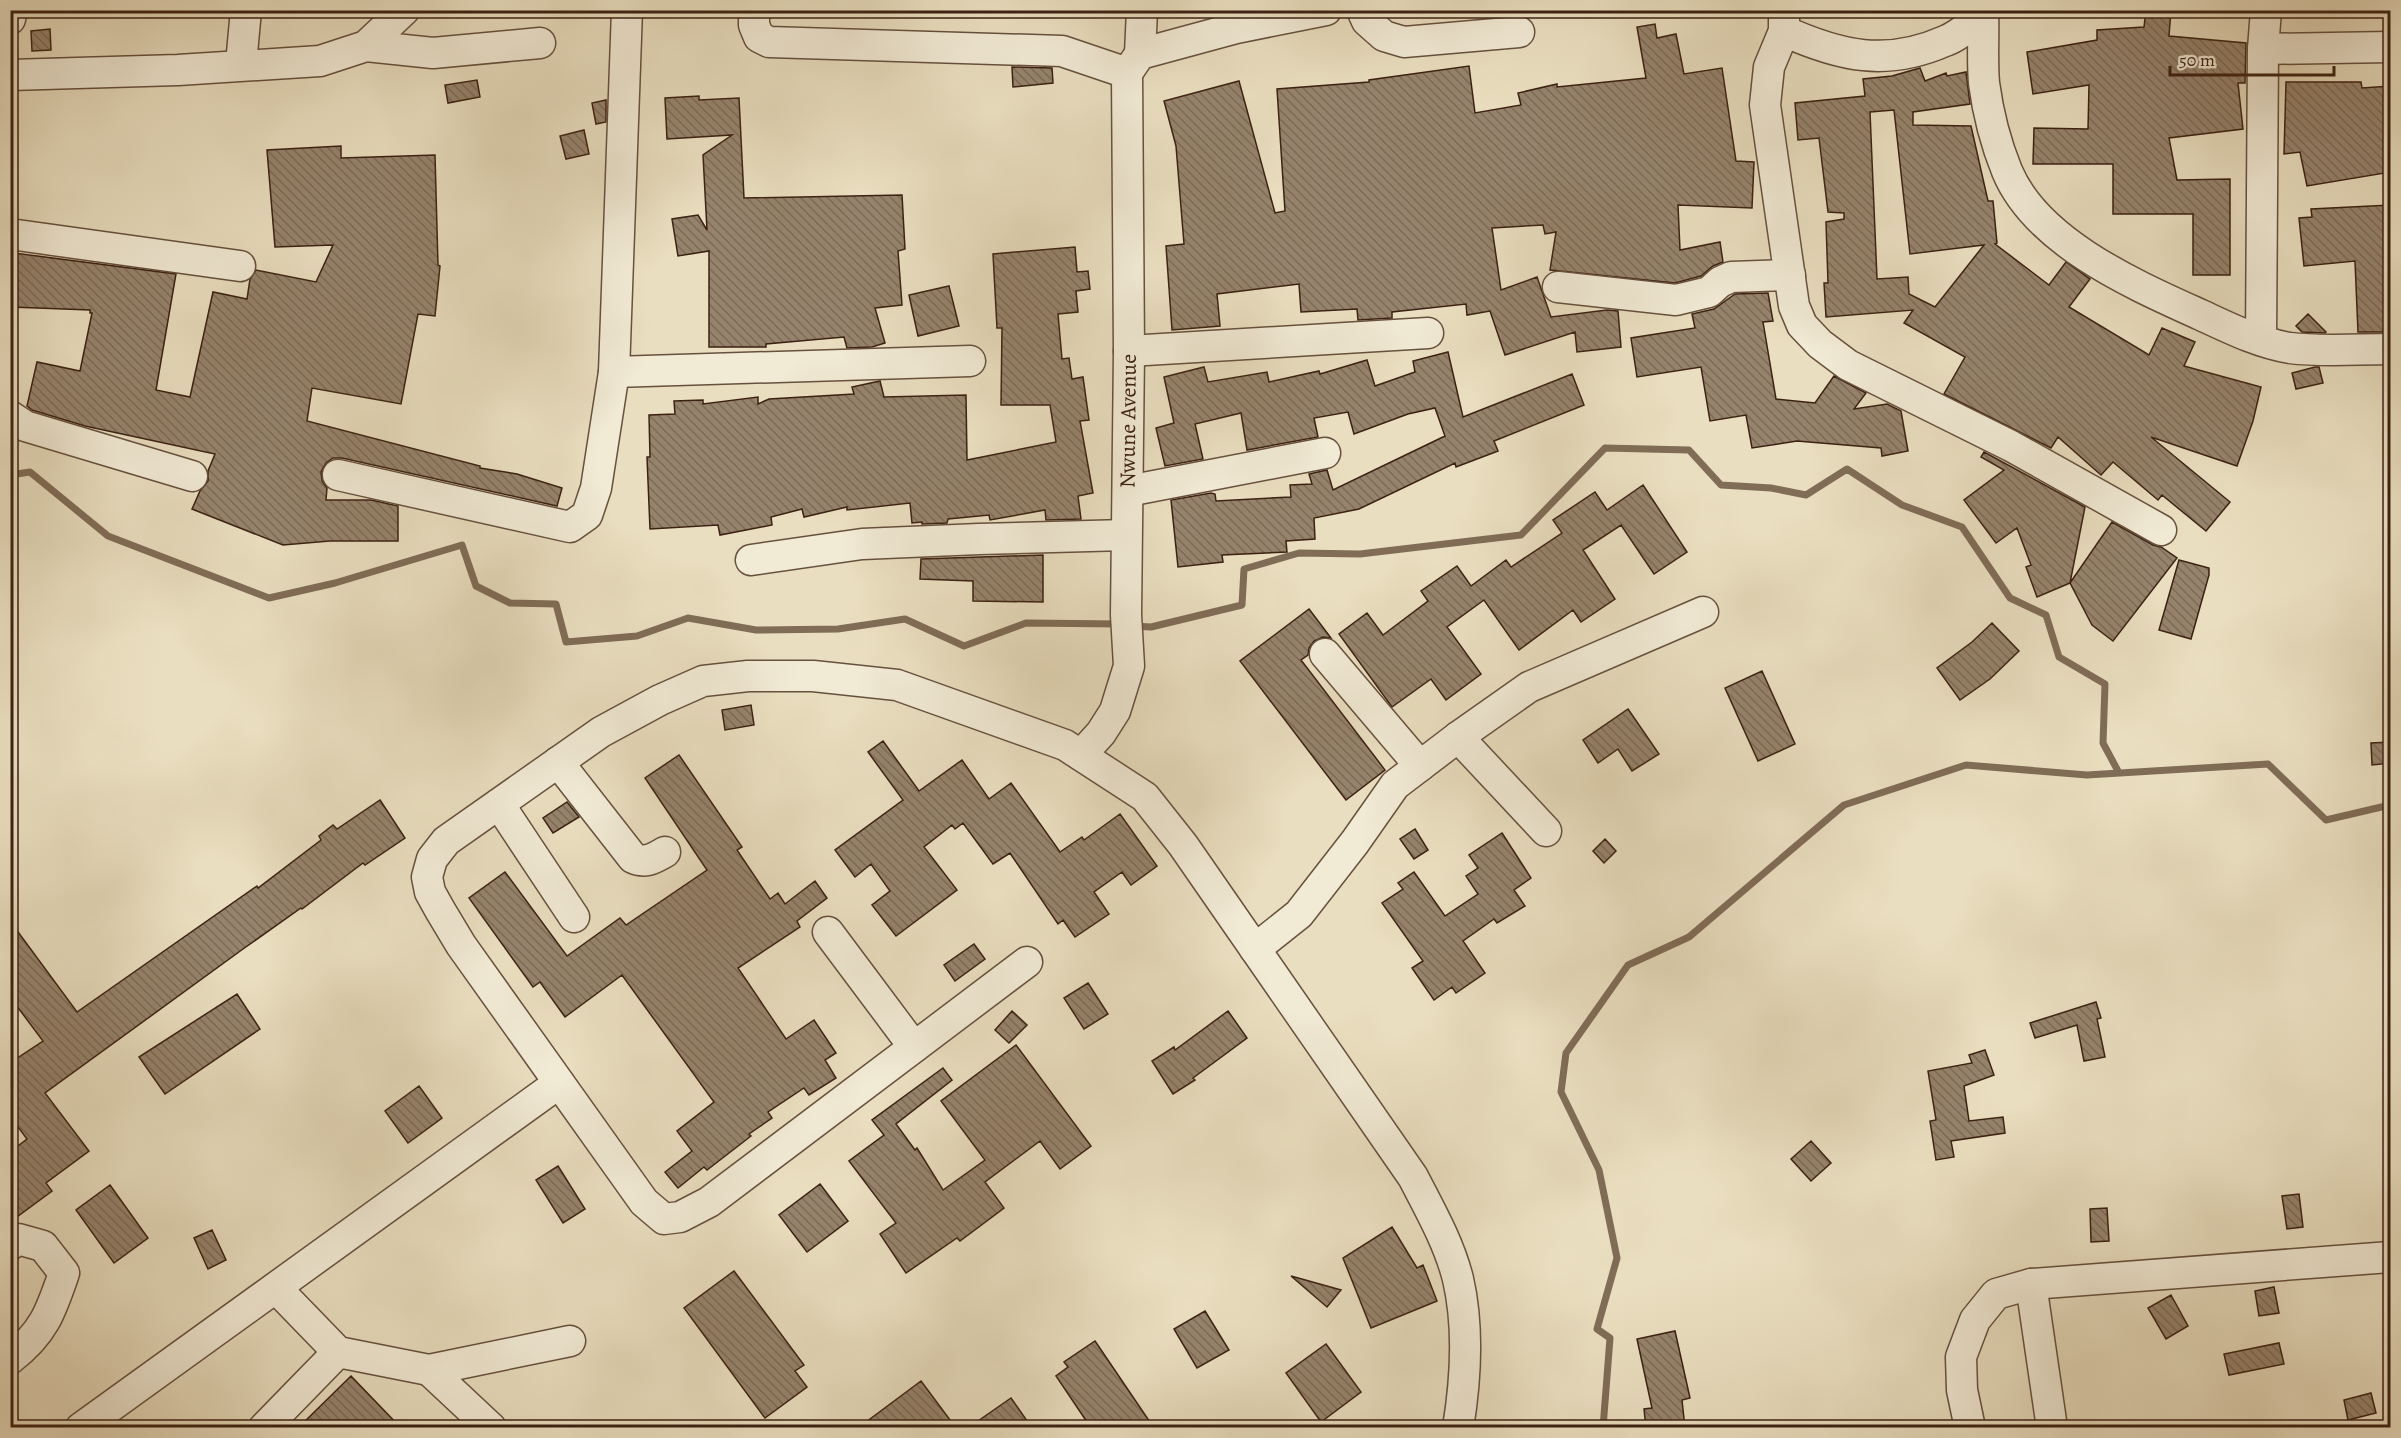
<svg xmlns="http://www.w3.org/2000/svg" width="2401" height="1438" viewBox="0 0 2401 1438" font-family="Alegreya,serif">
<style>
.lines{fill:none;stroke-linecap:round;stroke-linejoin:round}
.stream{stroke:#806c57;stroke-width:7}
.building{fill:url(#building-back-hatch);stroke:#3c2113;stroke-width:1.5;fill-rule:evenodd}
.minor-casing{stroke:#67503e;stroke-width:33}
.minor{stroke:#f1ead5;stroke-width:30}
.labels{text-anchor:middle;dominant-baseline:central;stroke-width:5;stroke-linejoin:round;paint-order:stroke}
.street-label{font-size:22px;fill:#3c2113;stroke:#f1ead5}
</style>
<defs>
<pattern id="building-back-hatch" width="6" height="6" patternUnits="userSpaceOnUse" patternTransform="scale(1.5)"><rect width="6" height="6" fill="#96836c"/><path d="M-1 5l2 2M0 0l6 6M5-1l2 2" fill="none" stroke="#7c6b58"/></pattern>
</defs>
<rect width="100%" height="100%" fill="#e9debf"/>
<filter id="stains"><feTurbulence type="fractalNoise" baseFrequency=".00333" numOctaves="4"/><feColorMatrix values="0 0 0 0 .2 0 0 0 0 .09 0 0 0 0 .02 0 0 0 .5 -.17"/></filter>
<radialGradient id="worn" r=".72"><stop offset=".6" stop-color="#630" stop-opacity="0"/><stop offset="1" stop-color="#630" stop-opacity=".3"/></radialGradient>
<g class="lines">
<path class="stream" d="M 10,475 L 30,472 L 108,536 L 269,598 L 335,583 L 462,545 L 476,586 L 510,603 L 556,604 L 566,642 L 637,636 L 688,618 L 756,630 L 838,629 L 905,619 L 964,646 L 1026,623 L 1119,624
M 1133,626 L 1151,627 L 1242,605 L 1244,569 L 1299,553 L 1360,554 L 1521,535 L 1605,448 L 1689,450 L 1721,485 L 1771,488 L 1806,495 L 1847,469 L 1902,505 L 1962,527 L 2010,598 L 2046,615 L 2059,657 L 2105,684 L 2103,743 L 2119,773
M 1603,1428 L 1610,1338 L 1597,1329 L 1617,1258 L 1599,1170 L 1561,1092 L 1566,1053 L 1628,965 L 1689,937 L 1844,805 L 1966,765 L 2087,775 L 2268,764 L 2326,820 L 2390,805"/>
</g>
<path class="building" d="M 2146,10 L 2171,10 L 2169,36 L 2246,43 L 2245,83 L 2238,83 L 2243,129 L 2169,138 L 2177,180 L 2230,179 L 2230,275 L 2193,275 L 2193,214 L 2113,214 L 2113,164 L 2033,164 L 2034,128 L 2088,129 L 2089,85 L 2033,94 L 2027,52 L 2097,40 L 2097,30 L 2144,27 Z
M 1655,24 L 1657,38 L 1676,34 L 1684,74 L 1722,68 L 1736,161 L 1754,162 L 1752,208 L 1678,205 L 1680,250 L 1720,242 L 1723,262 L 1713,266 L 1701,276 L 1675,283 L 1550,270 L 1556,232 L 1545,234 L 1543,225 L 1492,228 L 1501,290 L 1537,277 L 1551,317 L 1607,310 L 1618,311 L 1621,347 L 1577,352 L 1575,332 L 1505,355 L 1490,311 L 1467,315 L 1466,304 L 1392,312 L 1392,318 L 1358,320 L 1357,309 L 1301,312 L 1299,284 L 1217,294 L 1220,326 L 1172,330 L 1166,246 L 1184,244 L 1176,146 L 1164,101 L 1239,81 L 1275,213 L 1285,211 L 1277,89 L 1369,82 L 1369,80 L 1469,66 L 1475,113 L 1521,105 L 1518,93 L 1557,84 L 1557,87 L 1646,78 L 1637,27 Z
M 50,29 L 51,50 L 32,51 L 31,31 Z
M 1012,67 L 1052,68 L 1053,83 L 1013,87 Z
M 1920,68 L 1925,81 L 1946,73 L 1947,76 L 1966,72 L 1970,104 L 1913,112 L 1913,125 L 1971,126 L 1988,201 L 1993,201 L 1997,243 L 1995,244 L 2049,285 L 2066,262 L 2090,279 L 2069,307 L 2149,355 L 2162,328 L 2195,342 L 2184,366 L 2261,387 L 2253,421 L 2237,466 L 2151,437 L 2230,502 L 2206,531 L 2162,495 L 2158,500 L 2113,462 L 2101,475 L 2058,437 L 2051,448 L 1944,394 L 1965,357 L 1904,323 L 1913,310 L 1826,317 L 1824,283 L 1828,283 L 1826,222 L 1844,219 L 1844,213 L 1828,212 L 1819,138 L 1798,140 L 1795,103 L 1865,96 L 1863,79 L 1892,76 ZM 1894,110 L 1910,254 L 1984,245 L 1935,307 L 1909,294 L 1908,277 L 1877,279 L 1870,112 Z
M 477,80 L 480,97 L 448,103 L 445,85 Z
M 2286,82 L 2361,82 L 2362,88 L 2391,86 L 2391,137 L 2386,138 L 2391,172 L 2307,186 L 2300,152 L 2284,154 Z
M 699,96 L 699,100 L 739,98 L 744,198 L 902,195 L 905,249 L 898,251 L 902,305 L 875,308 L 885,343 L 872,347 L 847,348 L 844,337 L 766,344 L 766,347 L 709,347 L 709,251 L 678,256 L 672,219 L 698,215 L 707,230 L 703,155 L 732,135 L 667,139 L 665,98 Z
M 606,100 L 606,122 L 596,124 L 592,103 Z
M 584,130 L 589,154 L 566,159 L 560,136 Z
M 341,146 L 341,158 L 435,155 L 438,265 L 440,266 L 435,316 L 418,314 L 401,404 L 312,388 L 307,421 L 480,466 L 480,468 L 517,474 L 562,488 L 557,506 L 342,458 L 333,458 L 326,463 L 321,472 L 322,481 L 327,488 L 326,500 L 371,500 L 398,506 L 398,541 L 330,541 L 283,545 L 192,509 L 200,491 L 208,481 L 208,471 L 215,454 L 85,426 L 32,410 L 27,406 L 37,362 L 80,371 L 92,313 L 90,313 L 90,310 L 11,307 L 14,253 L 176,274 L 156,390 L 190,397 L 213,292 L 247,299 L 250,279 L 256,270 L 316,282 L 333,245 L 275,247 L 267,150 Z
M 2391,205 L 2391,332 L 2358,332 L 2355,261 L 2304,266 L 2299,218 L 2312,217 L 2311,209 Z
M 1075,247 L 1077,272 L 1088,271 L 1090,289 L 1076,291 L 1078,312 L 1058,314 L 1062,359 L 1069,358 L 1072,379 L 1083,377 L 1089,420 L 1080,421 L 1093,493 L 1078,496 L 1081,519 L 1046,520 L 1045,510 L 990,520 L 989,515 L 948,519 L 947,523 L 922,524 L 922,522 L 912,523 L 910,503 L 847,510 L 847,507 L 804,517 L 802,509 L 771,517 L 772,525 L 720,535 L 718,525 L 650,529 L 647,457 L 650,457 L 649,415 L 675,414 L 674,401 L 703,400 L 703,404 L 758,397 L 758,404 L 769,399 L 854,394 L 852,387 L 880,381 L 884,397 L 966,395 L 967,460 L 1056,442 L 1050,405 L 1001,405 L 1002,328 L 997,328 L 993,254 Z
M 949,286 L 959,326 L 918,336 L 909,295 Z
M 1768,293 L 1773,321 L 1763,322 L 1776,399 L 1815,403 L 1834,376 L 1866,393 L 1854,409 L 1887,404 L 1901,411 L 1908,451 L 1882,456 L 1881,448 L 1797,441 L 1752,448 L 1746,415 L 1710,421 L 1701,367 L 1637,377 L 1631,338 L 1695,328 L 1692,314 L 1714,309 L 1735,294 Z
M 2308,314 L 2326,332 L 2325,333 L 2302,332 L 2296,326 Z
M 1448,352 L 1463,417 L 1572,374 L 1584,405 L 1494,441 L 1498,451 L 1456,467 L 1455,463 L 1359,509 L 1314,518 L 1315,539 L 1286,541 L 1287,552 L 1222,555 L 1223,562 L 1178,567 L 1171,500 L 1211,493 L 1215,494 L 1216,501 L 1291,497 L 1290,485 L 1312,484 L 1309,474 L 1327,470 L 1333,490 L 1445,436 L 1435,408 L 1408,414 L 1354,434 L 1348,412 L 1314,418 L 1318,437 L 1247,450 L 1241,413 L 1195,424 L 1203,459 L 1165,466 L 1156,428 L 1174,423 L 1164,377 L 1204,367 L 1208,382 L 1267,372 L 1269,382 L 1319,371 L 1320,374 L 1367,360 L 1375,386 L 1415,372 L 1413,361 Z
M 2315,367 L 2319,367 L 2323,383 L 2296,389 L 2292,373 Z
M 1984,452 L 2085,507 L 2070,583 L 2112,522 L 2153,545 L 2161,547 L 2177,558 L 2113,641 L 2092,625 L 2070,583 L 2037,597 L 2026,567 L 2031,565 L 2017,528 L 1996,543 L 1964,500 L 2004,470 L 1981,457 Z
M 1643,485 L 1687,552 L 1654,574 L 1621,525 L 1583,550 L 1615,599 L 1581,622 L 1573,610 L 1519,650 L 1484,600 L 1447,627 L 1481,674 L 1446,700 L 1431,679 L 1392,707 L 1339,634 L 1367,613 L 1383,635 L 1428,601 L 1421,591 L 1457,566 L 1471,586 L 1506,560 L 1511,567 L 1562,533 L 1553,520 L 1595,492 L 1607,510 Z
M 1043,555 L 1043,602 L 973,601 L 973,581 L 920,579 L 921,559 Z
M 2179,560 L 2209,568 L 2209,575 L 2191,639 L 2159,630 Z
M 1309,609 L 1331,638 L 1323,637 L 1314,641 L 1309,648 L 1308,655 L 1301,660 L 1385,770 L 1346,800 L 1240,661 Z
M 1992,623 L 2019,651 L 1990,679 L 1960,700 L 1937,668 L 1972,642 Z
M 1762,671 L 1795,744 L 1758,761 L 1725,688 Z
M 751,705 L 754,725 L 725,730 L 722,710 Z
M 1628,709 L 1659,754 L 1632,771 L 1618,749 L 1598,763 L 1583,740 Z
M 883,741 L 919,791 L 962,760 L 989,799 L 1011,783 L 1060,852 L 1082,837 L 1084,840 L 1120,814 L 1157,866 L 1131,885 L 1122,872 L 1094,892 L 1109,914 L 1075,937 L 1063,920 L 1058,924 L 1010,853 L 993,864 L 963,823 L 955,829 L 952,825 L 924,847 L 957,890 L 896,936 L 872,905 L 890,891 L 871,864 L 855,877 L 835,850 L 903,800 L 868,752 Z
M 2391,742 L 2391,763 L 2372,765 L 2371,743 Z
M 679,755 L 742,847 L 737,850 L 770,899 L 778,893 L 785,904 L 815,881 L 827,898 L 797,921 L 800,927 L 738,968 L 786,1039 L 814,1020 L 836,1053 L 825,1060 L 836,1078 L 809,1095 L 804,1088 L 768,1112 L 772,1118 L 749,1134 L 751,1136 L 707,1170 L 704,1167 L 678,1188 L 665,1172 L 692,1151 L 677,1131 L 714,1102 L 622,975 L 565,1017 L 540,982 L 533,987 L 469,898 L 505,872 L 567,956 L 620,918 L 626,925 L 707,870 L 645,778 Z
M 380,800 L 405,838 L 365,865 L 363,863 L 302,909 L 301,908 L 243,949 L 45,1093 L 89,1151 L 46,1183 L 52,1191 L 10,1222 L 10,1152 L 27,1139 L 10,1116 L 10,1063 L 43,1041 L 10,997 L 10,921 L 77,1012 L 257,886 L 258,888 L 321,840 L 319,836 L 333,825 L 337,829 Z
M 567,802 L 579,817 L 553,833 L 543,818 Z
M 1415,829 L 1428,850 L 1414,859 L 1400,839 Z
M 1502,833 L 1531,878 L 1514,890 L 1525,906 L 1497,923 L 1494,919 L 1463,941 L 1485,973 L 1456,993 L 1452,987 L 1434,1000 L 1412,968 L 1423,961 L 1382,903 L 1403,889 L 1398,883 L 1414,872 L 1445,916 L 1478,894 L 1466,876 L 1478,868 L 1469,855 Z
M 1605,839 L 1616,851 L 1604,863 L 1593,851 Z
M 974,944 L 985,959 L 955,981 L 944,965 Z
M 1088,983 L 1108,1014 L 1084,1029 L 1064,998 Z
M 237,994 L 260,1029 L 165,1094 L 139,1057 Z
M 2096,1002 L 2101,1018 L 2097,1019 L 2105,1057 L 2084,1061 L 2077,1025 L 2035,1038 L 2030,1023 Z
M 1012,1011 L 1027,1025 L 1009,1043 L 995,1030 Z
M 1228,1011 L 1247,1038 L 1193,1078 L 1195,1080 L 1173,1094 L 1152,1061 L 1174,1047 L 1175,1050 Z
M 1016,1045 L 1091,1146 L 1060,1169 L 1040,1141 L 985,1182 L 1004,1208 L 960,1241 L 957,1238 L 906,1273 L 880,1234 L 896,1223 L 849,1161 L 884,1135 L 872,1120 L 943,1068 L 952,1080 L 896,1124 L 915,1150 L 917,1148 L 943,1190 L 985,1160 L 941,1101 Z
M 1985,1050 L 1994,1075 L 1964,1086 L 1969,1121 L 2003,1117 L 2005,1133 L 1951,1141 L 1954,1157 L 1936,1160 L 1930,1121 L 1936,1120 L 1928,1071 L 1972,1063 L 1969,1055 Z
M 419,1086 L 442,1118 L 408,1143 L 385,1111 Z
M 1811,1141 L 1831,1163 L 1811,1181 L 1791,1159 Z
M 558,1166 L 585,1209 L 563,1223 L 536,1180 Z
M 820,1184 L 848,1221 L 807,1252 L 779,1215 Z
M 110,1185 L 148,1238 L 114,1263 L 76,1210 Z
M 2299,1194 L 2303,1227 L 2287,1229 L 2282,1196 Z
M 2107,1208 L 2109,1241 L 2091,1242 L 2090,1209 Z
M 1392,1227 L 1417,1268 L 1423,1265 L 1437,1301 L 1371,1328 L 1343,1258 Z
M 212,1230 L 226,1260 L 208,1269 L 194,1238 Z
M 734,1271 L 804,1365 L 795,1371 L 807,1387 L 765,1418 L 684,1308 Z
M 1291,1276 L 1341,1290 L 1327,1307 Z
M 2274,1287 L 2279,1313 L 2259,1316 L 2255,1291 Z
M 2171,1295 L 2188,1326 L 2166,1339 L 2148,1308 Z
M 1205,1311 L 1229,1350 L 1197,1368 L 1174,1329 Z
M 1675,1331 L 1690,1398 L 1682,1400 L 1685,1428 L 1646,1428 L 1644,1409 L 1652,1408 L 1637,1339 Z
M 1095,1341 L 1154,1428 L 1091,1428 L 1056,1376 L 1068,1367 L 1064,1362 Z
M 2279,1343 L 2284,1364 L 2229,1375 L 2224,1354 Z
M 1326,1344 L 1361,1392 L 1321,1422 L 1286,1373 Z
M 351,1376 L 401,1428 L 298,1428 Z
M 921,1381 L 956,1428 L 858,1428 Z
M 2371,1393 L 2376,1413 L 2348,1420 L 2344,1400 Z
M 1011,1398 L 1032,1428 L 968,1428 Z"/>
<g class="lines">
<defs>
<g id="minor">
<path d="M 754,10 L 754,25 L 759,37 L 769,42 L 1062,51 L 1127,73"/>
<path d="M 1362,10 L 1367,21 L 1384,36 L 1404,42 L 1519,32"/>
<path d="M 1784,10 L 1784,31 L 1769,67 L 1765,105 L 1794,306 L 1802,325 L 1820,344 L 1848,365 L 2011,446 L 2161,530"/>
<path d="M 1983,10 C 1984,34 1982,60 1984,83 C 1988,113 1996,144 2007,171 C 2037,243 2135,285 2201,315 C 2229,328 2259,343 2290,348 C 2321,352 2359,349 2390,349"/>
<path d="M 10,19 L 12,10"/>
<path d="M 1784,31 C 1840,56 1886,67 1945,41 C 1959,36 1971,24 1983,15"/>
<path d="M 366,46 L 433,53 L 540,43"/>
<path d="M 2263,49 L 2390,47"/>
<path d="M 1140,54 L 1142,10"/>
<path d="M 241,64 L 246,10"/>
<path d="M 1127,73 L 1140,54 L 1236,28 L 1326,10"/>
<path d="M 10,75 L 178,70 L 320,61 L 366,46 L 404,10"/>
<path d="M 10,234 L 240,266"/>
<path d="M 1558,287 L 1676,300 L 1709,292 L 1720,282 L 1731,277 L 1790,275"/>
<path d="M 2261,340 L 2263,49 L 2266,10"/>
<path d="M 1129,351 L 1428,333"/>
<path d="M 614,372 L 970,361"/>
<path d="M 10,416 L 25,426 L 192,476"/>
<path d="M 338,475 L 570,527 L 587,515 L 596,488 L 614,372 L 627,10"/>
<path d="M 1128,491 L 1325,453"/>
<path d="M 751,560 L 862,544 L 979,539 L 1126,535"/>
<path d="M 1325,654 L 1420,766"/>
<path d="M 1458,737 L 1546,831"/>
<path id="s1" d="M 1081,755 L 1101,733 L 1115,711 L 1129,666 L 1126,615 L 1129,351 L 1127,73"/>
<path d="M 558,762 L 633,858 C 646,864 654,858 665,852"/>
<path d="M 499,804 L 574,917"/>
<path d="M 828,932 L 914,1047"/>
<path d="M 1255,949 L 1299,914 L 1355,842 L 1395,785 L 1458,737 L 1529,687 L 1703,612"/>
<path d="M 1027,962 L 709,1202 L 680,1217 L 664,1219 L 644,1202 L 461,945 L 440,910 L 430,892 L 427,877 L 432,859 L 446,841 L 601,732 L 660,700 L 703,681 L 748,676 L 813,676 L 897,685 L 1065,745 L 1145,797 L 1183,845 L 1413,1177 C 1430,1210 1449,1243 1458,1279 C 1469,1327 1466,1379 1458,1428"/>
<path d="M 10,1245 L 18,1239 L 43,1246 L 64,1273 C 51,1311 44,1333 10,1359"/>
<path d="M 2031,1284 L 2052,1428"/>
<path d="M 276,1288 L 338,1352 L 429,1370 L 570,1341"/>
<path d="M 429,1370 L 491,1428"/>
<path d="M 81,1428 L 559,1083"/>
<path d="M 264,1428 L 338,1352"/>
<path d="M 1970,1428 L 1962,1390 L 1961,1357 L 1975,1320 L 1996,1294 L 2031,1284 L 2390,1257"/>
</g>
</defs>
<use href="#minor" class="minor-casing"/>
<use href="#minor" class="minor"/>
</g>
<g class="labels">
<g class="street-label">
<text stroke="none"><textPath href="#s1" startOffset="348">Nwune Avenue</textPath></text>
</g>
</g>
<rect width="2401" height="1438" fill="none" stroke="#e9debf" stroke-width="36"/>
<rect x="12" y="12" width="2377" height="1414" fill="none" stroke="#3c2113" stroke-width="3"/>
<rect x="18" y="18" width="2365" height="1402" fill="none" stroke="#3c2113" stroke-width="1.5"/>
<path d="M2170 66v9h164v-9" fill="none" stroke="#3c2113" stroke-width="3"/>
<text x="2179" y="66" font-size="18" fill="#3c2113" stroke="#f1ead5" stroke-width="4.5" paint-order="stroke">50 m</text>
<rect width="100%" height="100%" filter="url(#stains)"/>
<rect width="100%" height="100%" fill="url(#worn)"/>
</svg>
